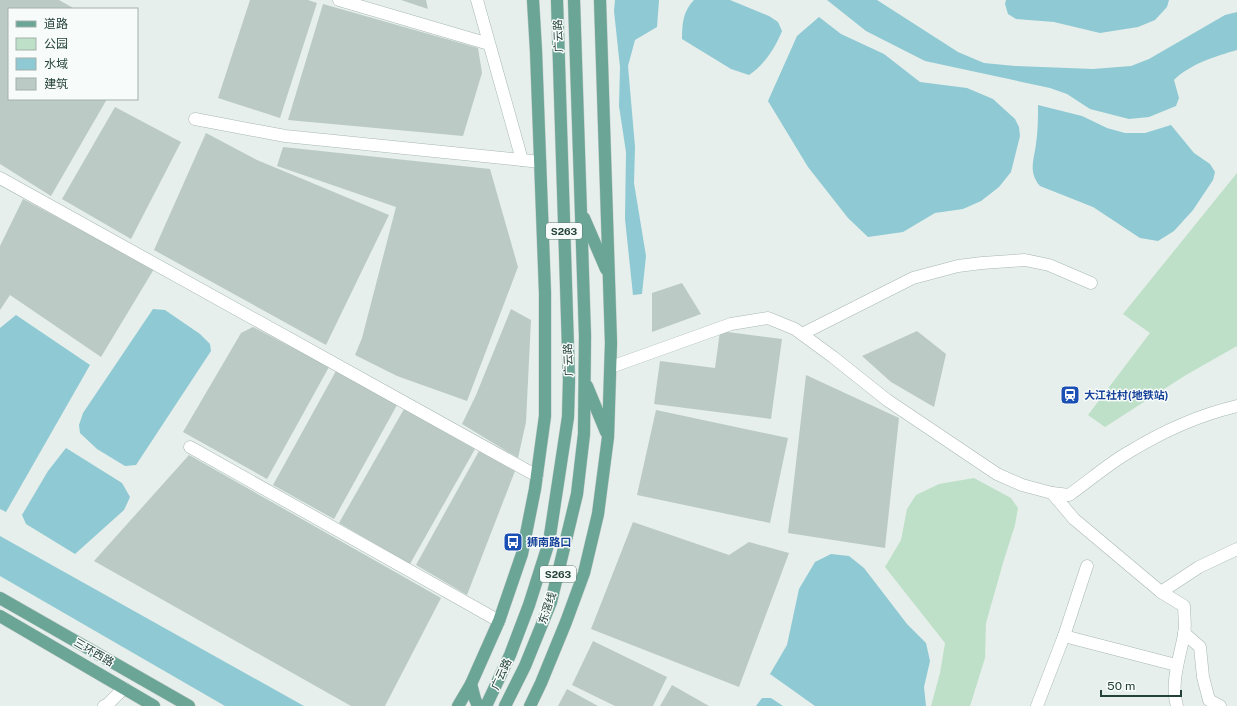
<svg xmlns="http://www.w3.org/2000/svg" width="1237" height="706" viewBox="0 0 1237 706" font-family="'Public Sans','Noto Sans SC',sans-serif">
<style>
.green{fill:#bfe0c8}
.water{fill:#8ec9d4}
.building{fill:#bbcac4}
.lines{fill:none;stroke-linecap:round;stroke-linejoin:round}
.minor-casing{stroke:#a8b8b2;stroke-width:13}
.major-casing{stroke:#c2cac8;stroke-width:13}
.minor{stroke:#fff;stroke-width:12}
.major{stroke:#6aa596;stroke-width:12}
.labels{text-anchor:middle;stroke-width:3;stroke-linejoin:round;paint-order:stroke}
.shield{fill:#f7fbf9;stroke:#637a73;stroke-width:1}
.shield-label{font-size:10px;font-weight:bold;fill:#24423a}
.street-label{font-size:11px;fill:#24423a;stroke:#f7fbf9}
.transit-label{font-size:11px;font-weight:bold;fill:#164399;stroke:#f7fbf9;text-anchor:start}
</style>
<rect width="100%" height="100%" fill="#e6efeb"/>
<g class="green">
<path d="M1237 173V346L1186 375 1105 427 1088 415 1150 333 1123 314Z"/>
<path d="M974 478 1011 498 1018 508 1015 525 1003 563 986 623 985 658 970 706H931L940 673 945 643 885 567 901 540 907 509 916 495 939 484Z"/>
</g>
<g class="water">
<path d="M615 0H659L657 27 635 40 628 66 635 147 634 183 646 256 642 294 633 295 625 219 626 152 619 106 620 67 614 11Z"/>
<path d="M694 0H730L769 16 778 22 782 31C775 48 765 64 749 75L731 69 682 39C682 24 683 11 694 0Z"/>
<path d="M827 0H877L958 52 984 63 1015 66 1093 69 1131 66 1149 59 1225 15 1237 12V50C1216 56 1190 64 1174 80L1179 98 1176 106 1149 117 1129 119 1090 109 1067 94 1050 88 925 61 866 31Z"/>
<path d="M1006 0H1169L1167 7 1155 20 1138 27 1100 33 1054 22 1016 19 1008 14 1005 4Z"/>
<path d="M819 17 841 34 884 54 920 82 967 88 993 99 1015 119 1019 127 1020 136 1011 172 999 187 981 201 963 209 935 213 903 232 868 237 848 218 808 167 768 101 797 36Z"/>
<path d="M1038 105 1082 116 1107 128 1125 133H1145L1171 125 1194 153 1210 164 1215 172 1213 180 1193 210 1174 231 1158 241 1140 238 1093 207 1040 186C1028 172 1034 160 1036 144 1038 131 1038 118 1038 105Z"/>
<path d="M153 309 165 310 200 334 210 344 211 351 136 465 125 466 97 449 80 433 79 425 83 413Z"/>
<path d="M16 315 90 365 6 512 0 509V328Z"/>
<path d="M66 448 122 483 130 497 124 510 75 554 26 524 22 515 48 471Z"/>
<path d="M0 536 304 706H225L0 576Z"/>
<path d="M831 554 849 556 864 568 907 624 926 643 930 661 924 687 926 706H815L770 674 787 645 799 589 815 562Z"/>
<path d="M762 698H771L783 706H756Z"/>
</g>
<g class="building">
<path d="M0 0H59L75 9H9V99H107L51 196 0 164Z"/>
<path d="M250 0H308L317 3 280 118 218 98Z"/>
<path d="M401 0H426L428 9Z"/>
<path d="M323 4 478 48 482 73 463 136 288 120Z"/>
<path d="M115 107 181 142 131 239 62 199Z"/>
<path d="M206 133 257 160 389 215 326 345 154 250Z"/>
<path d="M283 147 490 169 518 267 467 401 397 376 355 355 362 338 396 207 277 166Z"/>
<path d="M23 199 154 269 101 357 10 295 0 310V246Z"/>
<path d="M682 283 701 314 652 332V293Z"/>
<path d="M511 309 531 320 526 422 518 458 462 424 476 395Z"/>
<path d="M253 327 329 367 267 479 183 432 241 333Z"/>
<path d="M720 331 782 339 771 419 654 404 660 361 715 368Z"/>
<path d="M917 331 946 354 934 407 891 382 862 356Z"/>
<path d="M336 371 397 405 334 519 273 485Z"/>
<path d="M806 375 899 418 885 548 788 533Z"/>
<path d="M404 409 475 449 410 564 339 523Z"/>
<path d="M656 410 788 438 770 523 637 495Z"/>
<path d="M479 451 515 471 467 595 416 565Z"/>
<path d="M189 455 441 598 385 706H351L94 561Z"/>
<path d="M633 522 729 555 749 542 789 553 739 687 591 629Z"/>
<path d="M593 641 667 677 653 706H615L572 685Z"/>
<path d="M672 685 709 706H660Z"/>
<path d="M567 689 598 706H558Z"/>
</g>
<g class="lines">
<g class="minor-casing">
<g id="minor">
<path d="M339 0 489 44"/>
<path d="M477 0 522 160 540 162"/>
<path d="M195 119 285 136 522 160"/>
<path d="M0 178 537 476"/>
<path d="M802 334 913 278 958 266 982 263 1025 260 1049 265 1091 283"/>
<path d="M611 367 731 324 768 318 795 329 833 357 887 400 997 474 1022 485 1052 493 1069 495C1089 481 1108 464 1129 452 1163 431 1199 415 1237 406"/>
<path d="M190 447 499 621"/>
<path d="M1052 493 1074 519 1161 592 1199 567 1237 549"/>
<path d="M1161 592 1184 606C1184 615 1186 626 1184 635 1180 656 1170 684 1177 706"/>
<path d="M1184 633 1200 647 1203 677 1209 700 1220 706"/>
<path d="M1064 636 1176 665"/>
<path d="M104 706 108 704 124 688"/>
<path d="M1037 706 1064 636 1087 566"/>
</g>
</g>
<g class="major-casing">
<g id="major">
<path d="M584 218 606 269"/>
<path d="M587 386 606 432"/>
<path d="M0 598 189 706"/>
<path d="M0 616 154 706"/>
<path d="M471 684 475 699 478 706"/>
<path d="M458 706 471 684 499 621 522 554 535 489 545 416V293L536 51 533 0"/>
<path d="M486 706 510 655 529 605 549 542 568 417 569 380 557 0"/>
<path d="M505 706 525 666 551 602 577 494 584 434 585 336 574 0"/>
<path d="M530 706 541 683 566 622 584 573 598 514 608 437 611 343 600 0"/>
</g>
</g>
<use href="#minor" class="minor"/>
<use href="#major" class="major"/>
</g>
<defs>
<g id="station-square" transform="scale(1)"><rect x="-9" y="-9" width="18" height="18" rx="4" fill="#1a4fb4" stroke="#f7fbf9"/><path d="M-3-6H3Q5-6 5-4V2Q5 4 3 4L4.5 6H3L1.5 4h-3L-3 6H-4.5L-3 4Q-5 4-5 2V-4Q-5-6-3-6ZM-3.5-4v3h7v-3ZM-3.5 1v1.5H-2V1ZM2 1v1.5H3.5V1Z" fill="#fff"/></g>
<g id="bus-square" transform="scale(1)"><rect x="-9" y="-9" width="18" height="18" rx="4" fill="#1a4fb4" stroke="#f7fbf9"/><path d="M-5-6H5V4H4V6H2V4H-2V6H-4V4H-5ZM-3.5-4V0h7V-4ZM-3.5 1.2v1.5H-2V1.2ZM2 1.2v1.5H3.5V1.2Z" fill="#fff"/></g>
</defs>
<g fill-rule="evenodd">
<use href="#station-square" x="1070" y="395"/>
<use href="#bus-square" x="513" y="542"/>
</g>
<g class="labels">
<g class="shield">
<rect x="546" y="223" width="36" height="16" rx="3"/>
<rect x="540" y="566" width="36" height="16" rx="3"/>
</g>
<g class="shield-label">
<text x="564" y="235">S263</text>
<text x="558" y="578">S263</text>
</g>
<g class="street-label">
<text transform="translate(558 36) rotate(-92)" y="4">广云路</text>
<text transform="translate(568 360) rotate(-92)" y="4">广云路</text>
<text transform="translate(547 608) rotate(-71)" y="4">东滘线</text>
<text transform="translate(94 652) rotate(30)" y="4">三环西路</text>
<text transform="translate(501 674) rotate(-65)" y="4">广云路</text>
</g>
<g class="transit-label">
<text x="1084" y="399">大江社村(地铁站)</text>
<text x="527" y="546">狮南路口</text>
</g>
</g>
<rect x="8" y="8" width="130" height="92" fill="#f7fbf9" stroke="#a3b1ad"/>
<rect x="16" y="21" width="20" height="6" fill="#6aa596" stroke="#a3b1ad"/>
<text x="44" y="28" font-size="12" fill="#24423a">道路</text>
<rect x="16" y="38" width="20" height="12" fill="#bfe0c8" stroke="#a3b1ad"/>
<text x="44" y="48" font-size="12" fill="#24423a">公园</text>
<rect x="16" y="58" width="20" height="12" fill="#8ec9d4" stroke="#a3b1ad"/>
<text x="44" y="68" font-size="12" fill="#24423a">水域</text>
<rect x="16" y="78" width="20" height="12" fill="#bbcac4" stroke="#a3b1ad"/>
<text x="44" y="88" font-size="12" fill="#24423a">建筑</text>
<path d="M1101 690v6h80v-6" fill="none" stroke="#24423a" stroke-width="2"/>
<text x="1107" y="690" font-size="12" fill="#24423a" stroke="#f7fbf9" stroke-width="3" paint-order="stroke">50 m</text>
</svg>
